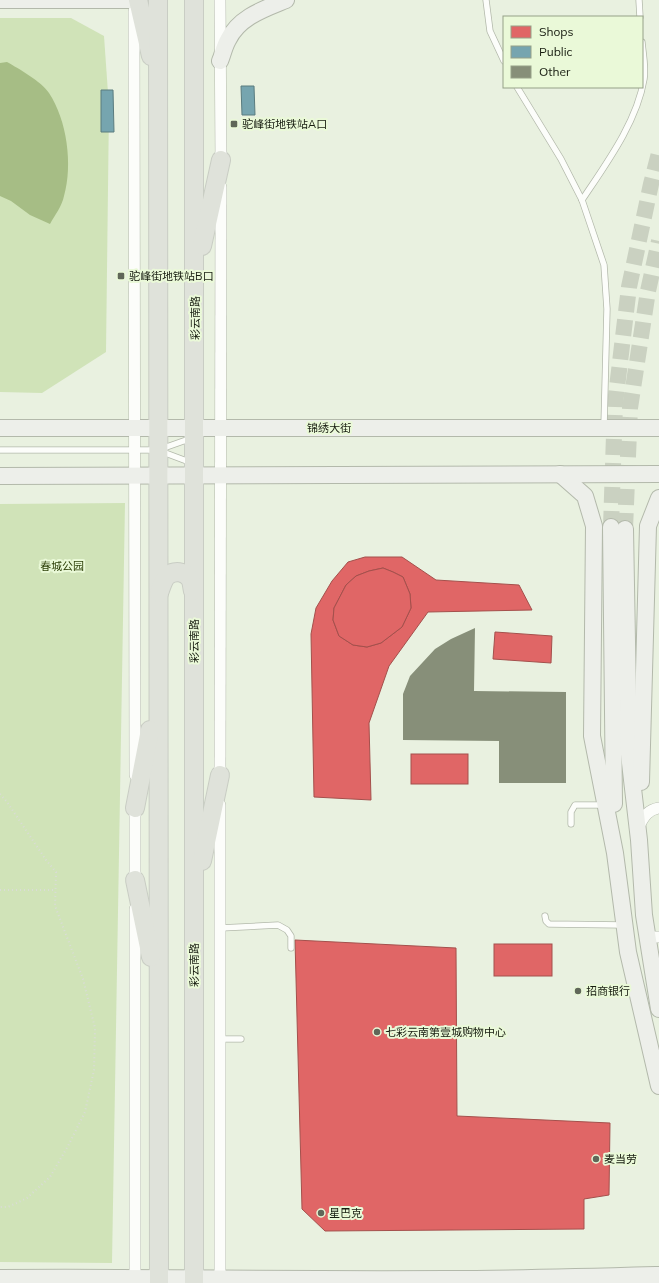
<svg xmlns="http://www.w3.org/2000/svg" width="659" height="1283" viewBox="0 0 659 1283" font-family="Mulish,'Noto Sans SC',sans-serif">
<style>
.green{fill:#d0e3b8}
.water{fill:#a6bd85}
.shops{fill:#e06666;stroke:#a4504c;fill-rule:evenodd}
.public{fill:#76a5af;stroke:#5a7c7f}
.building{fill:#878f79}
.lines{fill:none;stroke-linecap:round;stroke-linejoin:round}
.secondary-tunnel{stroke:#cad1c1;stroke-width:16;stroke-dasharray:16 8;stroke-linecap:butt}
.lane-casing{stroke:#b3b9ab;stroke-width:7}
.street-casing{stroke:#b3b9ab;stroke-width:12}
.secondary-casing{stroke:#b3b9ab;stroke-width:18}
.primary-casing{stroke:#c9cdc4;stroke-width:20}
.path{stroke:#dadcd7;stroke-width:2;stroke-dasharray:1 3;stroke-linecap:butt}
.lane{stroke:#fcfdfa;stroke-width:5.5}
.street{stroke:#fcfdfa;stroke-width:11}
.secondary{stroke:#edefea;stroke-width:16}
.primary{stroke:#dfe2da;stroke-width:18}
.poi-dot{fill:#606759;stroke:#eaf9d8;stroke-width:1.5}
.labels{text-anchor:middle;stroke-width:4;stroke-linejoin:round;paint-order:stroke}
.poi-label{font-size:11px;fill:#171c10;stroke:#eaf9d8;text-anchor:start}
.street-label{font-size:11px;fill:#171c10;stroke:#eaf9d8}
.park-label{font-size:11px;fill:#2d4009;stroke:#eaf9d8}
</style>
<rect width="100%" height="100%" fill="#e9f1e0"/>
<g class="green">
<path d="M0 18H71L104 36 109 107 106 352 42 393 0 392Z"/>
<path d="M125 503 112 1263 0 1262V504Z"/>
</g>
<path class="water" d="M7 62C19 69 41 81 49 93 67 120 73 165 64 196 62 206 55 215 50 224L30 215 11 201 0 196V63Z"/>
<g class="shops">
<path d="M365 557H402L436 580 519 585 532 610 428 612 389 666 369 723 371 800 314 797 311 634 316 608 332 581 348 562ZM383 568 393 572 403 577 410 594 411 608 402 627 381 643 367 647 353 645 339 636 333 620 334 608 346 585 356 576 369 571Z"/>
<path d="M383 568 393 572 403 577 410 594 411 608 402 627 381 643 367 647 353 645 339 636 333 620 334 608 346 585 356 576 369 571Z"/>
<path d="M495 632 552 636 551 663 493 659Z"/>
<rect x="411" y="754" width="57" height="30"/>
<path d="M295 940 456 948 457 1116 610 1123 609 1195 584 1199V1229L325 1231 302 1209Z"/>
<rect x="494" y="944" width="58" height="32"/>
</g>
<g class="public">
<path d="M241 86H254L255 115H242Z"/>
<path d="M101 90H113L114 132H101Z"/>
</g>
<path class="building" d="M475 628 474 691 566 692V783H499V741L403 740V694L410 676 435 649 451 639Z"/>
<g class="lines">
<g class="secondary-tunnel">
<path d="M611 527 615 404 629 287 651 184 659 153"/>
<path d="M625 529 630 408 648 291 659 241"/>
</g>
<g class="lane-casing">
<g id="lane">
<path d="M486 0 490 31 504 61"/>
<path d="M639 0 640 17"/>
<path d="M517 87 561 159 582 200 604 265 607 309 604 426"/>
<path d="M582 200C606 164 637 122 644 79 646 68 643 54 642 42"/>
<path d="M0 450H158L192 438"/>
<path d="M160 451 192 463"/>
<path d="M571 824V812L575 805H604"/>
<path d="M545 916 546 921 549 924 623 925"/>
<path d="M220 928 278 925 287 930 291 936V948"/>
<path d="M220 1039H241"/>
</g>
</g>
<g class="street-casing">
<g id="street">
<path d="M220 0 221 165"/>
<path d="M134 11 135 775"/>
<path d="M220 781 221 187"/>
<path d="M639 826C644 816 648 810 659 808"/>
<path d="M135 885V803"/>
<path d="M135 909V1283"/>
<path d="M648 937H659"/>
<path d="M220 1283V805"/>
</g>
</g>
<g class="secondary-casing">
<g id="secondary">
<path d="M0 0H134"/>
<path d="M220 61C223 54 224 47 228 40 239 17 264 9 286 0"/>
<path d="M0 428H659"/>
<path d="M560 474 585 496 594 526 592 736 615 853 628 952 659 1086"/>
<path d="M0 476 659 474"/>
<path d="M611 527 614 804"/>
<path d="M625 529 629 754 639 840 644 915 659 1009"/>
<path d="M641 782 648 526 659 498"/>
<path d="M0 1278C149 1277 298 1280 447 1279 518 1279 588 1277 659 1275"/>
</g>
</g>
<g class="primary-casing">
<g id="primary">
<path d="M138 0 151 56"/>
<path d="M158 0 159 1283"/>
<path d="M194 0V1283"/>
<path d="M202 246 221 160"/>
<path d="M159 593C161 588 163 580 167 576 174 570 185 571 190 579 192 582 192 587 193 591"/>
<path d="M135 808 150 730"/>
<path d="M202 861 220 775"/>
<path d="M135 880 151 957"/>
</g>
</g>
<g class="path">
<path d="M0 794 7 802 46 860 56 872 55 906 83 979 95 1028 94 1070 85 1112 68 1146 50 1177 27 1198 8 1207H0"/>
<path d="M0 890H55"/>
</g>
<use href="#lane" class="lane"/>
<use href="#street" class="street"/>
<use href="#secondary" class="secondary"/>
<use href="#primary" class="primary"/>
</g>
<g class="poi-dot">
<rect x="230" y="120" width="8" height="8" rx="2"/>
<rect x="117" y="272" width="8" height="8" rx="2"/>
<circle cx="578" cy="991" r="4"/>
<circle cx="377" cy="1032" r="4"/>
<circle cx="596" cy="1159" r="4"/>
<circle cx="321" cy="1213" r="4"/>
</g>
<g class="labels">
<g class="poi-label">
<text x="242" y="128">驼峰街地铁站A口</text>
<text x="129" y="280">驼峰街地铁站B口</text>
<text x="586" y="995">招商银行</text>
<text x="385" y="1036">七彩云南第壹城购物中心</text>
<text x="604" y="1163">麦当劳</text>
<text x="329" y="1217">星巴克</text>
</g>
<g class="street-label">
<text transform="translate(195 318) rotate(-90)" y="4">彩云南路</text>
<text x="329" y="432">锦绣大街</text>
<text transform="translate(194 641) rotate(-90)" y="4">彩云南路</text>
<text transform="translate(194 965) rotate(-90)" y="4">彩云南路</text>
</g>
<g class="park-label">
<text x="62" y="570">春城公园</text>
</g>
</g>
<rect x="503" y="16" width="140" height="72" fill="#eaf9d8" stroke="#96a188"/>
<rect x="511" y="26" width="20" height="12" fill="#e06666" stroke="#96a188"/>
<text x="539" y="36" font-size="12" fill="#171c10">Shops</text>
<rect x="511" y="46" width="20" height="12" fill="#76a5af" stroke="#96a188"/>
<text x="539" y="56" font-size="12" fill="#171c10">Public</text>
<rect x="511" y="66" width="20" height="12" fill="#878f79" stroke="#96a188"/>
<text x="539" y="76" font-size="12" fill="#171c10">Other</text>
</svg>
